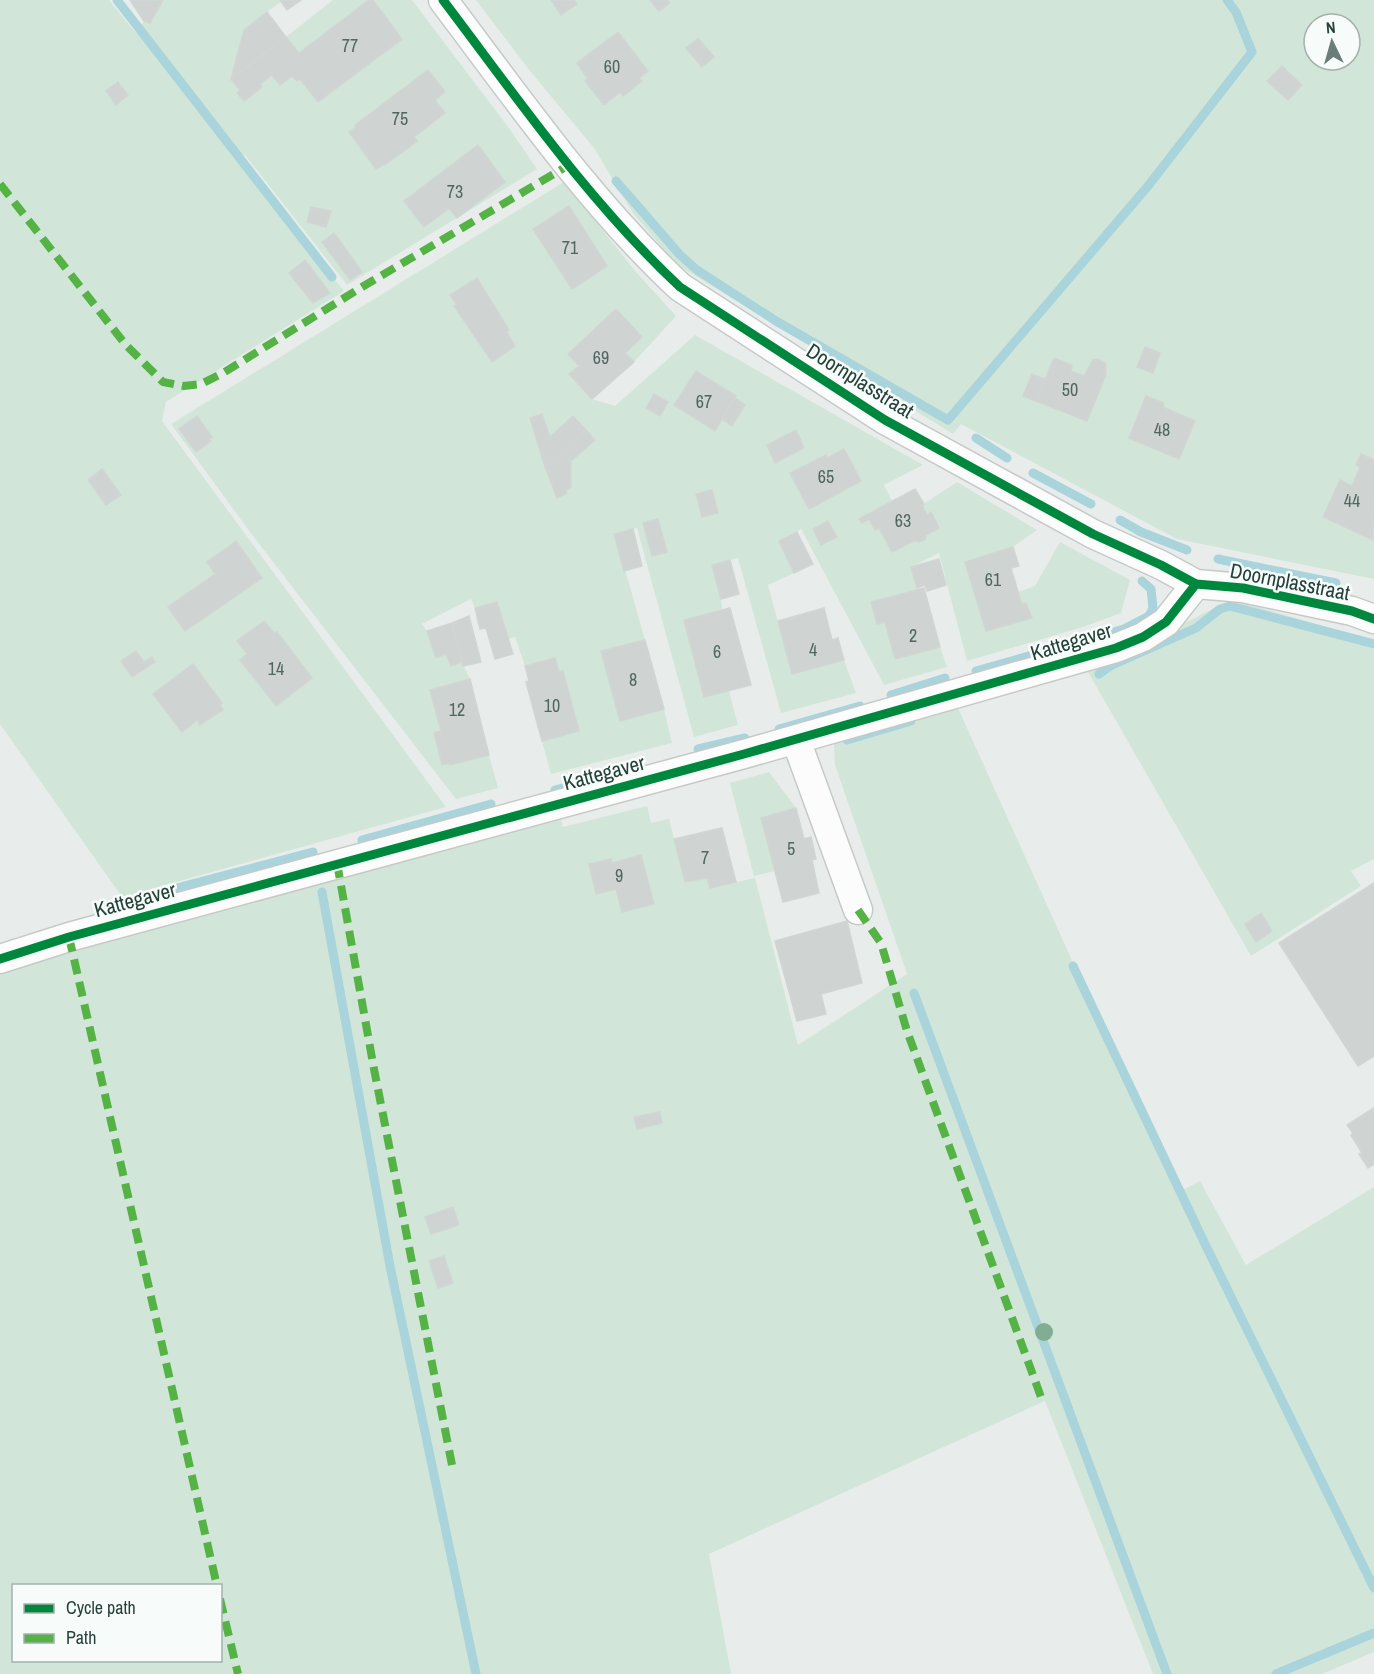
<svg xmlns="http://www.w3.org/2000/svg" width="1374" height="1674" viewBox="0 0 1374 1674" font-family="'Archivo Narrow',sans-serif">
<style>
.green{fill:#d1e6d8;fill-rule:evenodd}
.lines{fill:none;stroke-linecap:round;stroke-linejoin:round}
.stream{stroke:#a9d4db;stroke-width:9}
.building{fill:#cfd4d2;stroke:#d1d6d4;stroke-width:1.5}
.minor-casing{stroke:#c5cac8;stroke-width:31}
.minor{stroke:#fcfcfc;stroke-width:28}
.quiet{stroke:#55b346;stroke-width:8;stroke-dasharray:15 8;stroke-linecap:butt}
.cycleway-casing{stroke:#f7fbf9;stroke-width:13}
.cycleway{stroke:#00873e;stroke-width:9}
.tree{fill:#81ae93}
.labels{text-anchor:middle;stroke-width:5;stroke-linejoin:round;paint-order:stroke}
.number-label{font-size:18px;fill:#506761}
.street-label{font-size:21px;fill:#24423a;stroke:#f7fbf9}
</style>
<rect width="100%" height="100%" fill="#e8edeb"/>
<g class="green">
<path d="M0 0H109L136 33 144 21 150 22 163 0H280L281 2 267 12 231 79 240 90 237 93 262 87 260 84 272 75 280 85 292 76 297 81 300 79 373 0H412L509 128 537 169 347 285 245 155 239 160 344 291 166 402 162 421 446 807 122 897 0 724ZM428 70 435 100 445 114 414 137 417 141 386 165 384 164 376 169 349 132 356 127 355 124ZM311 207 330 211 326 227 308 222ZM236 541 262 578 185 631 168 607 215 574 207 562ZM264 621 274 633 277 632 312 678 276 705 240 660 247 654 237 641ZM193 664 221 702 220 705 223 709 201 725 197 720 182 731 153 694Z"/>
<path d="M333 0H369L299 53 286 37Z"/>
<path d="M476 0H1374V460L1361 454 1356 465 1360 467 1352 486 1340 480 1323 517 1374 539V579L1177 539 961 424 953 434 676 264 633 213 594 148 530 71ZM1314 24H1350V60H1314Z"/>
<path d="M564 182 636 272 676 316 634 362 625 353 642 337 616 309 568 353 579 366 569 375 592 399 615 406 695 335 923 465 884 485 892 501 859 519 862 523 869 519 875 530 879 528 892 552 914 541 919 542 924 540 926 535 939 528 931 513 927 515 922 505 957 482 1037 530 1013 547 1019 566 1011 569 1018 592 1035 586 1060 542 1130 580 1121 613 1083 627 967 661 939 553 911 567 918 590 872 602 885 622 895 659 940 647 947 667 884 685 801 529 779 541 794 573 768 585 792 674 844 660 856 693 781 713 738 558 713 564 721 599 722 610 684 620 704 697 729 691 738 725 694 737 637 528 615 534 645 640 602 651 620 721 664 709 672 743 551 774 542 741 579 730 555 658 525 666 515 637 508 639 497 602 475 608 471 599 422 624 427 631 436 657 446 654 451 666 462 662 470 679 431 690 441 731 434 734 442 765 450 763 451 765 489 755 498 788 456 799 253 536 171 424ZM542 415 550 437 573 416 595 439 571 461V487L566 490 567 493 557 497 545 467 530 418ZM711 490 718 513 702 517 696 494ZM658 519 667 551 652 555 643 523Z"/>
<path d="M1244 603 1374 641V859L1351 871 1361 886 1251 956 1088 672 1222 604Z"/>
<path d="M958 708 1177 1193 1200 1181 1246 1265 1374 1187V1652L1322 1674H1153L1045 1401 709 1554 731 1674H0V974L61 952 559 814 563 827 647 806 651 823 669 819 685 882 707 878 710 888 755 878 798 1045 907 974 835 765 834 743 862 731ZM641 855 623 912 616 889 596 894 589 864 611 859 612 863ZM14 1586H220V1660H14Z"/>
<path d="M769 772 796 808 761 818 775 871 754 876 730 783Z"/>
</g>
<g class="lines">
<g class="stream">
<path d="M117 0 332 277"/>
<path d="M616 181 680 255 697 270 776 321 948 420 1148 186 1252 52 1236 12 1227 0"/>
<path d="M976 438 1007 458"/>
<path d="M1033 473 1091 504"/>
<path d="M1120 520 1141 532 1187 550"/>
<path d="M1218 559 1336 583"/>
<path d="M976 671 1124 629 1149 616 1153 608 1151 589 1142 581"/>
<path d="M1099 674 1110 666 1196 628 1220 609 1230 606 1374 644"/>
<path d="M891 695 945 678"/>
<path d="M779 729 860 706"/>
<path d="M847 740 911 721"/>
<path d="M698 749 745 738"/>
<path d="M555 790 631 770"/>
<path d="M362 840 491 804"/>
<path d="M322 892 390 1266 476 1674"/>
<path d="M135 899 313 852"/>
<path d="M1073 966 1205 1244 1374 1588"/>
<path d="M914 993 1167 1674"/>
<path d="M1276 1674 1374 1633"/>
</g>
</g>
<g class="building">
<path d="M130 0H163L150 23 144 21Z"/>
<path d="M280 0H301L287 10Z"/>
<path d="M369 0H373L402 39 318 102 300 79 297 81 292 76 280 85 272 75 260 84 262 87 244 101 237 93 240 90 231 79 286 37 299 53Z"/>
<path d="M551 0H574L577 4 561 15Z"/>
<path d="M650 0H667L670 3 659 11Z"/>
<path d="M267 12 286 37 231 79 244 30Z"/>
<path d="M618 32 648 71 639 78 642 81 623 96 620 92 604 105 585 81 588 79 577 63Z"/>
<path d="M698 38 714 57 702 67 686 48Z"/>
<path d="M1282 66 1302 85 1288 100 1267 81Z"/>
<path d="M428 70 445 92 435 100 445 113 414 137 417 141 385 165 384 164 376 169 349 132 356 127 355 125Z"/>
<path d="M118 82 128 95 116 105 106 91Z"/>
<path d="M478 145 505 182 457 218 449 208 424 227 404 201Z"/>
<path d="M569 206 607 266 572 289 533 229Z"/>
<path d="M311 207 331 211 326 227 307 222Z"/>
<path d="M334 233 362 272 350 280 322 242Z"/>
<path d="M305 260 330 293 313 303 289 273Z"/>
<path d="M477 278 509 330 506 331 515 346 492 362 454 306 457 305 450 295Z"/>
<path d="M616 309 642 337 625 353 634 362 592 399 569 374 579 366 568 354Z"/>
<path d="M1145 347 1160 353 1153 373 1137 367Z"/>
<path d="M1054 358 1072 365 1071 371 1084 376 1093 360 1098 359 1106 364V374L1087 421 1036 401Z"/>
<path d="M696 371 736 396 715 431 674 405Z"/>
<path d="M1032 374 1045 379 1036 401 1023 396Z"/>
<path d="M654 394 668 402 660 416 646 408Z"/>
<path d="M1146 396 1164 403 1163 407 1195 421 1179 459 1129 438Z"/>
<path d="M735 398 745 405 732 426 722 419Z"/>
<path d="M542 414 550 437 573 416 586 430 545 467 530 418Z"/>
<path d="M197 416 212 437 209 439 211 441 196 452 179 429Z"/>
<path d="M586 430 595 440 571 461V487L566 490 567 493 557 498 545 467Z"/>
<path d="M796 430 804 448 775 463 767 445Z"/>
<path d="M844 449 861 481 809 509 790 473 826 455 827 458Z"/>
<path d="M1361 454 1374 460 1373 540 1323 517 1340 480 1352 486 1360 467 1356 465Z"/>
<path d="M102 469 121 495 106 505 88 480Z"/>
<path d="M915 489 924 504 922 505 927 515 931 512 939 528 926 535 925 540 919 542 914 541 892 552 879 528 875 530 869 519 862 523 859 519Z"/>
<path d="M712 490 718 513 702 517 696 494Z"/>
<path d="M658 519 667 552 652 556 643 523Z"/>
<path d="M828 521 837 537 821 545 813 529Z"/>
<path d="M633 529 642 566 624 571 614 534Z"/>
<path d="M797 532 813 564 794 573 779 541Z"/>
<path d="M236 541 262 578 185 631 168 607 215 574 207 562Z"/>
<path d="M1013 547 1019 566 1011 568 1022 605 1026 603 1032 618 986 631 965 562Z"/>
<path d="M939 559 946 585 927 591 925 585 917 588 911 567Z"/>
<path d="M730 560 739 594 721 599 712 565Z"/>
<path d="M924 588 940 647 895 659 885 622 877 624 871 602Z"/>
<path d="M497 602 513 654 495 659 486 628 480 629 475 608Z"/>
<path d="M730 608 751 685 704 697 684 620Z"/>
<path d="M824 608 832 640 838 638 844 660 792 674 778 621Z"/>
<path d="M469 616 481 662 463 666 452 623Z"/>
<path d="M264 621 274 633 277 632 312 678 276 706 240 660 247 654 237 641Z"/>
<path d="M452 623 462 662 451 666 446 654 436 658 427 631Z"/>
<path d="M645 640 664 709 620 721 601 651Z"/>
<path d="M136 651 144 662 152 657 155 662 132 677 121 661Z"/>
<path d="M555 658 559 672 563 671 579 731 542 741 526 682 529 681 525 666Z"/>
<path d="M193 664 222 703 220 705 223 710 200 725 197 720 182 732 153 694Z"/>
<path d="M470 679 489 755 450 765V763L442 765 434 733 441 731 430 690Z"/>
<path d="M796 808 804 839 811 837 816 859 812 860 819 893 783 902 761 818Z"/>
<path d="M722 828 736 882 710 888 707 878 685 882 674 839Z"/>
<path d="M641 855 654 904 622 912 616 889 596 894 589 864 611 859 612 863Z"/>
<path d="M1374 883V1056L1358 1066 1279 943Z"/>
<path d="M1261 913 1272 931 1256 942 1245 924Z"/>
<path d="M847 921 862 983 821 994 826 1014 797 1021 775 941Z"/>
<path d="M1374 1108V1164L1368 1168 1359 1154 1362 1153 1351 1135 1353 1133 1347 1125Z"/>
<path d="M660 1112 662 1123 637 1129 634 1117Z"/>
<path d="M453 1207 459 1225 431 1234 425 1217Z"/>
<path d="M444 1256 453 1283 438 1288 429 1261Z"/>
</g>
<g class="lines">
<g class="minor-casing">
<g id="minor">
<path d="M443 0C518 99 589 202 680 287L885 420 1093 534 1161 565 1196 584 1243 588 1352 611 1374 619"/>
<path d="M796 740 858 910"/>
<path d="M0 959 69 937 744 754 1116 648 1143 637 1166 622 1196 584"/>
</g>
</g>
<use href="#minor" class="minor"/>
<g class="quiet">
<path d="M0 184 125 344 163 382 184 386 201 384 223 373 362 287 569 165"/>
<path d="M337 863 374 1069 453 1470"/>
<path d="M858 910 881 943 907 1031 1041 1397"/>
<path d="M69 937 217 1586"/>
<path d="M220 1599 238 1674"/>
</g>
<g class="cycleway-casing">
<g id="cycleway">
<path d="M443 0C518 99 589 202 680 287L885 420 1093 534 1161 565 1196 584 1243 588 1352 611 1374 619"/>
<path d="M0 959 69 937 744 754 1116 648 1143 637 1166 622 1196 584"/>
</g>
</g>
<use href="#cycleway" class="cycleway"/>
</g>
<circle class="tree" cx="1044" cy="1332" r="9"/>
<g class="labels">
<g class="number-label">
<text x="350" y="52">77</text>
<text x="612" y="73">60</text>
<text x="400" y="125">75</text>
<text x="455" y="198">73</text>
<text x="570" y="254">71</text>
<text x="601" y="364">69</text>
<text x="1070" y="396">50</text>
<text x="704" y="408">67</text>
<text x="1162" y="436">48</text>
<text x="826" y="483">65</text>
<text x="1352" y="507">44</text>
<text x="903" y="527">63</text>
<text x="993" y="586">61</text>
<text x="913" y="642">2</text>
<text x="813" y="656">4</text>
<text x="717" y="658">6</text>
<text x="276" y="675">14</text>
<text x="633" y="686">8</text>
<text x="552" y="712">10</text>
<text x="457" y="716">12</text>
<text x="791" y="855">5</text>
<text x="705" y="864">7</text>
<text x="619" y="882">9</text>
</g>
<g class="street-label">
<text transform="translate(860 381) rotate(32)" y="7">Doornplasstraat</text>
<text transform="translate(1290 582) rotate(11)" y="7">Doornplasstraat</text>
<text transform="translate(1071 642) rotate(-17)" y="7">Kattegaver</text>
<text transform="translate(604 773) rotate(-15)" y="7">Kattegaver</text>
<text transform="translate(135 900) rotate(-15)" y="7">Kattegaver</text>
</g>
</g>
<rect x="12" y="1584" width="210" height="78" fill="#f7fbf9" stroke="#a3b1ad" stroke-width="1.5"/>
<rect x="24" y="1604" width="30" height="9" fill="#00873e" stroke="#a3b1ad" stroke-width="1.5"/>
<text x="66" y="1614" font-size="18" fill="#24423a">Cycle path</text>
<rect x="24" y="1634" width="30" height="9" fill="#55b346" stroke="#a3b1ad" stroke-width="1.5"/>
<text x="66" y="1644" font-size="18" fill="#24423a">Path</text>
<g transform="translate(1332 42) rotate(355)"><circle r="28" fill="#f7fbf9" stroke="#a3b1ad" stroke-width="1.5"/>
<path d="M0-4.5L10 22L0 15L-10 22Z" fill="#697e78"/>
<text y="-9" font-size="16" font-weight="bold" text-anchor="middle" fill="#24423a">N</text>
</g>
</svg>
